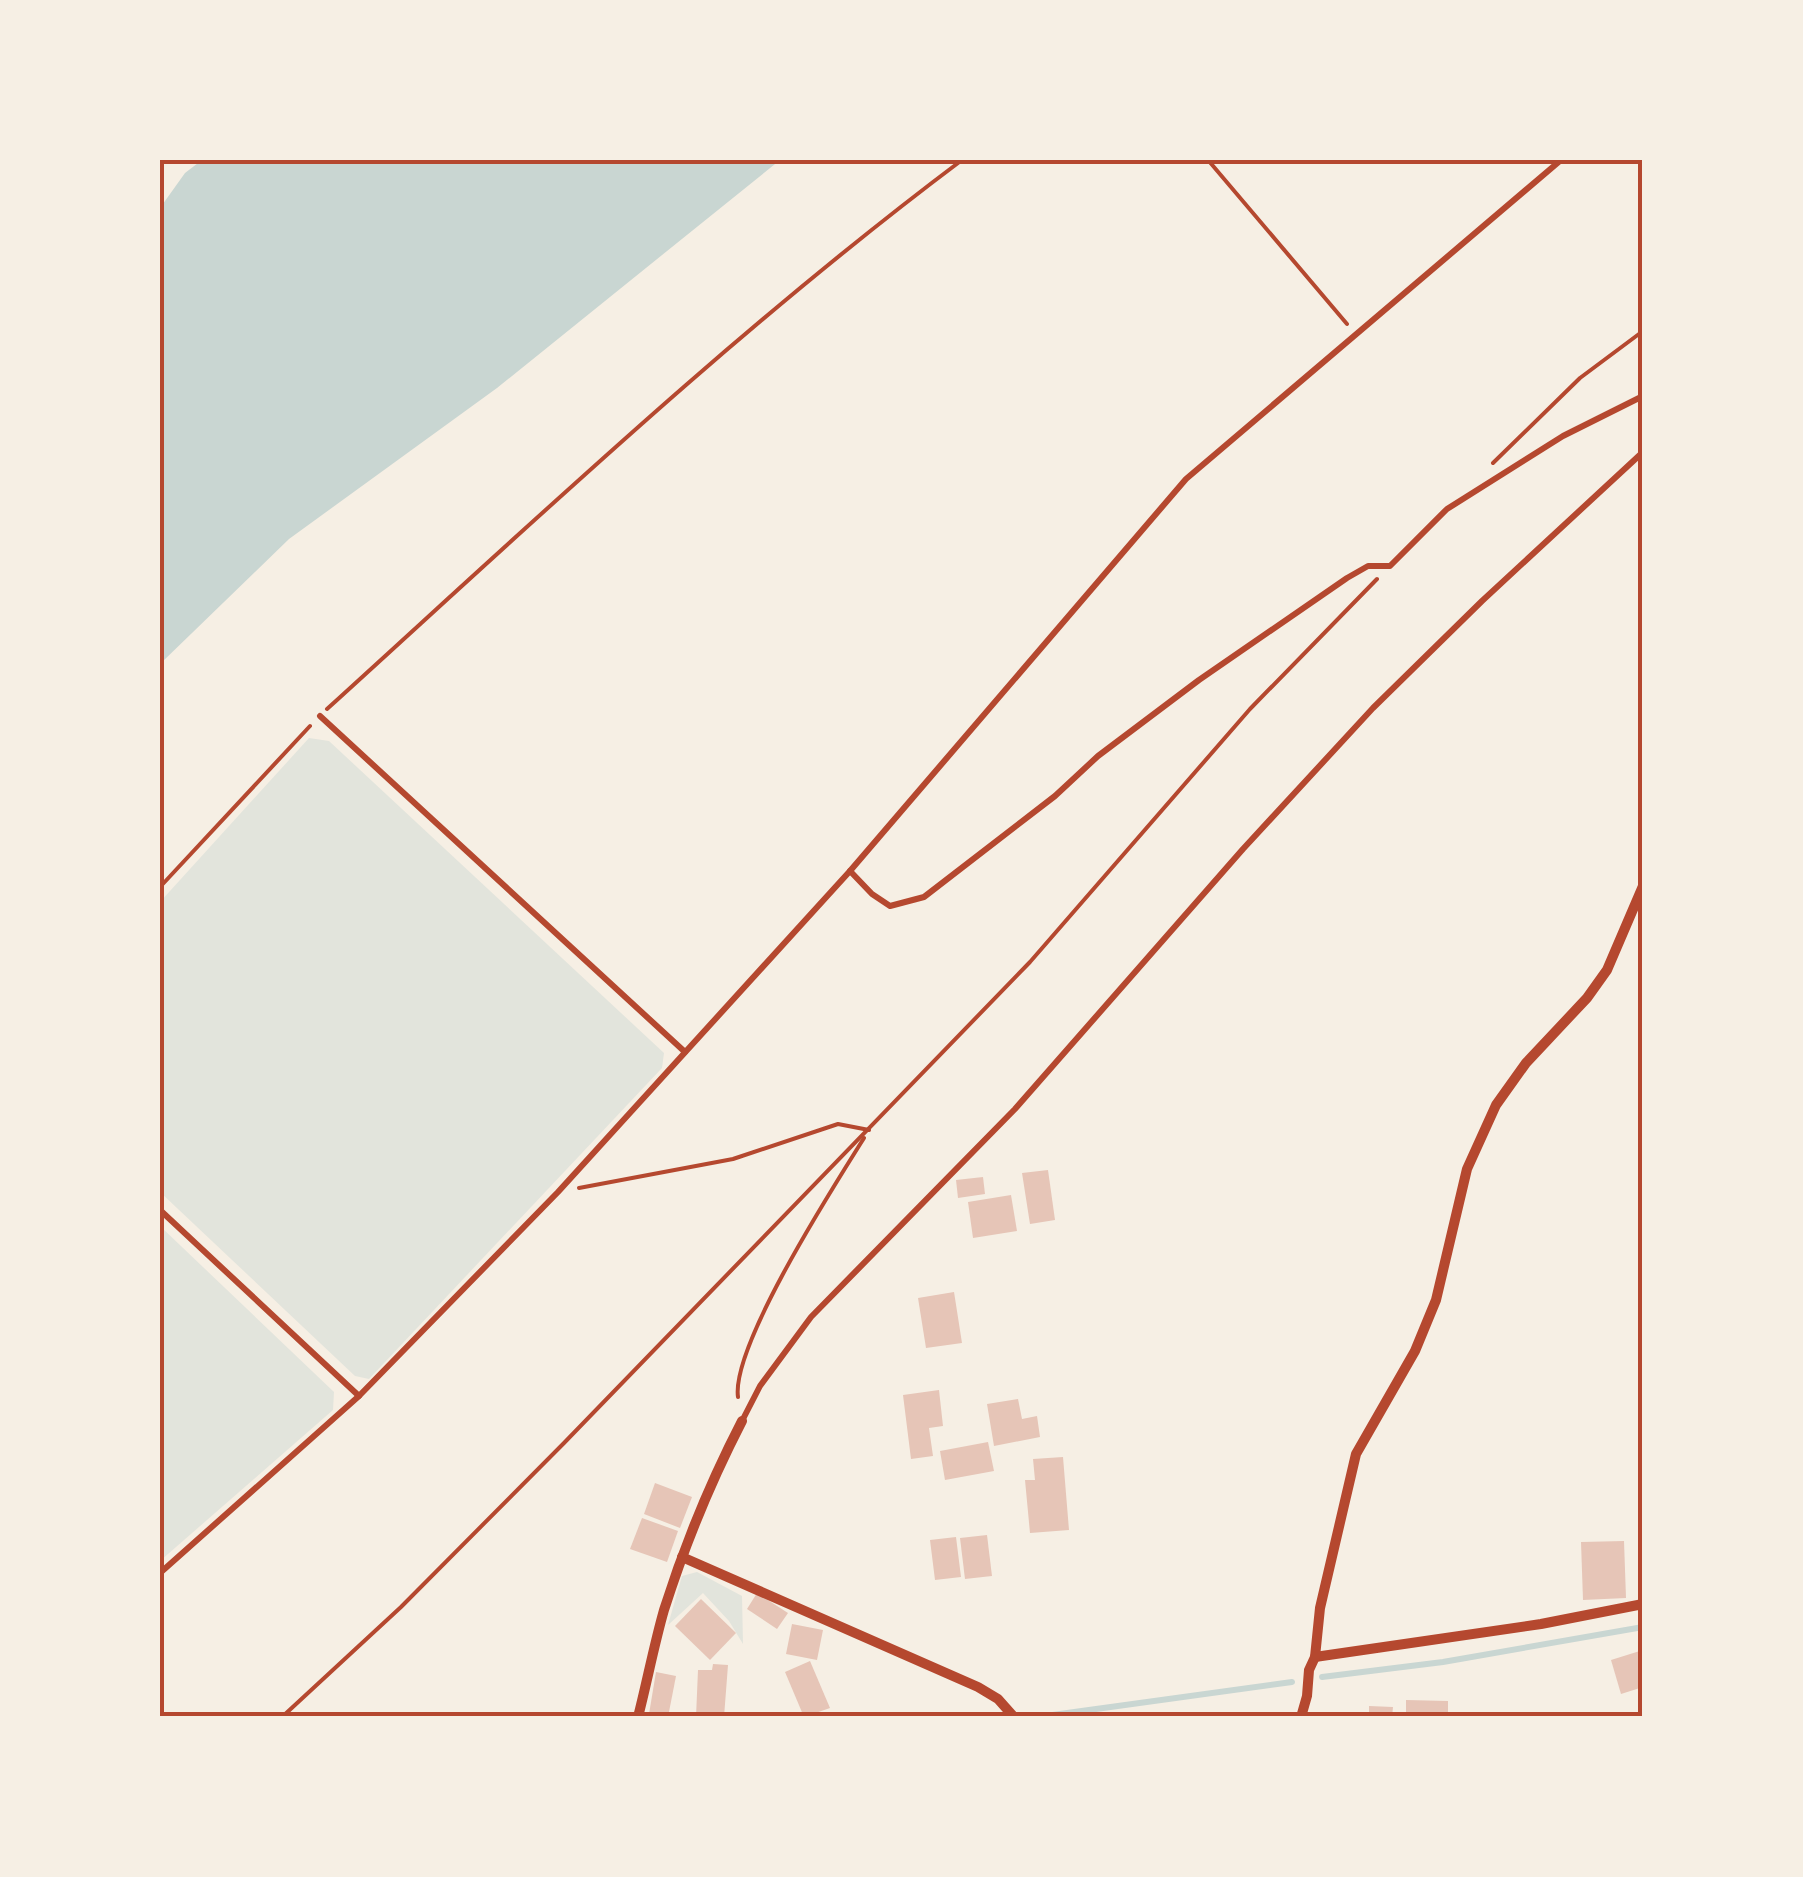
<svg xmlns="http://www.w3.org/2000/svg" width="1803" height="1877" viewBox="0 0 1803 1877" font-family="'Varela Round',sans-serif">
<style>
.green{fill:#e2e4dc}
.water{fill:#c9d6d2}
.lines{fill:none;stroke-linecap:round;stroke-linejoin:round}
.stream{stroke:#c9d6d2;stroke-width:6}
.building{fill:#e6c5b7}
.path{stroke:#b5482f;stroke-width:4}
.service{stroke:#b5482f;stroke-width:6}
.minor{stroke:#b5482f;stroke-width:10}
.neatline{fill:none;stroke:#b5482f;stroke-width:4}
</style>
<rect width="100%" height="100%" fill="#f6efe4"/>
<g class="green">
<path d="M309 738 329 741 664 1053 662 1068 369 1379 355 1376 160 1192V902Z"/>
<path d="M160 1226 334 1392 333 1410 160 1561Z"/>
<path d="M697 1572 742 1596 743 1644 729 1621 703 1593 668 1625 682 1576Z"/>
</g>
<path class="water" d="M202 160H780L497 388 289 539 160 664V208L185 173Z"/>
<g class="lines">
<g class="stream">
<path d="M1322 1677 1443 1662 1643 1627"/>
<path d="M1038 1717 1292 1682"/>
</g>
</g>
<g class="building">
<path d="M1048 1170 1055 1220 1030 1224 1022 1173Z"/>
<path d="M983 1177 985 1194 958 1198 956 1180Z"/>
<path d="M1011 1195 1017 1231 973 1238 968 1202Z"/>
<path d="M954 1292 962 1343 926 1348 918 1298Z"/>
<path d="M939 1390 943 1426 929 1428 933 1456 911 1459 903 1395Z"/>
<path d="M1018 1399 1022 1419 1037 1416 1040 1437 994 1446 987 1404Z"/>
<path d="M988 1442 994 1471 945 1480 940 1451Z"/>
<path d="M1063 1457 1069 1530 1030 1533 1025 1480H1035L1033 1459Z"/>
<path d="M655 1483 692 1497 680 1528 644 1514Z"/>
<path d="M642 1518 678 1531 667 1562 630 1549Z"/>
<path d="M987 1535 992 1576 965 1579 960 1538Z"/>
<path d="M956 1537 961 1577 935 1580 930 1540Z"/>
<path d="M1624 1541 1626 1598 1583 1600 1581 1542Z"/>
<path d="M757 1593 788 1613 777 1629 747 1609Z"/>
<path d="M701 1599 736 1633 710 1660 675 1626Z"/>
<path d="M792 1624 823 1630 817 1660 786 1654Z"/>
<path d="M1643 1650V1687L1621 1694 1611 1660Z"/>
<path d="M810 1661 830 1708 804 1717 785 1672Z"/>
<path d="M713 1664 728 1665 724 1717H696L698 1670H712Z"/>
<path d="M656 1672 676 1676 668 1717 649 1714Z"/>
<path d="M1406 1700 1448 1701V1717H1406Z"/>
<path d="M1369 1706 1393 1707 1392 1717H1369Z"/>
</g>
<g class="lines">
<g class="path">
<path d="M1208 160 1347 324"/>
<path d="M1493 463 1580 378 1643 331"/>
<path d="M327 709C534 521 738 328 962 160"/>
<path d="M160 887 310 726"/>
<path d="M579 1188 733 1159 838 1124 869 1130"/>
<path d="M738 1397C731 1346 834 1186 864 1138"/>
<path d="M282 1717 401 1607 564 1443 1030 962 1250 709 1377 579"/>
</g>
<g class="service">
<path d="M320 716 685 1052"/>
<path d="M850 871 872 894 890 906 924 897 1055 796 1098 756 1199 680 1347 578 1368 566H1390L1447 509 1563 436 1643 396"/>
<path d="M160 1210 359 1396"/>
<path d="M742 1421 760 1386 811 1317 1015 1109 1243 849 1373 708 1482 601 1643 452"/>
<path d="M160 1573 359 1396 558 1192 850 871 1186 479 1561 160"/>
</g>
<g class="minor">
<path d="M682 1557 978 1687 998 1699 1014 1717"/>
<path d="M1315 1657 1541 1624 1643 1604"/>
<path d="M638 1717C647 1682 654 1645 664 1610 685 1544 710 1483 742 1421"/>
<path d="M1301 1717 1307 1696 1309 1670 1315 1657 1320 1608 1356 1454 1415 1351 1436 1300 1467 1169 1496 1105 1526 1063 1587 998 1607 970 1643 886"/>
</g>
</g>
<rect width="1803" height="1877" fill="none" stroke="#f6efe4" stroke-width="325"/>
<rect x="162" y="162" width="1478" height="1552" class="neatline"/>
</svg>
